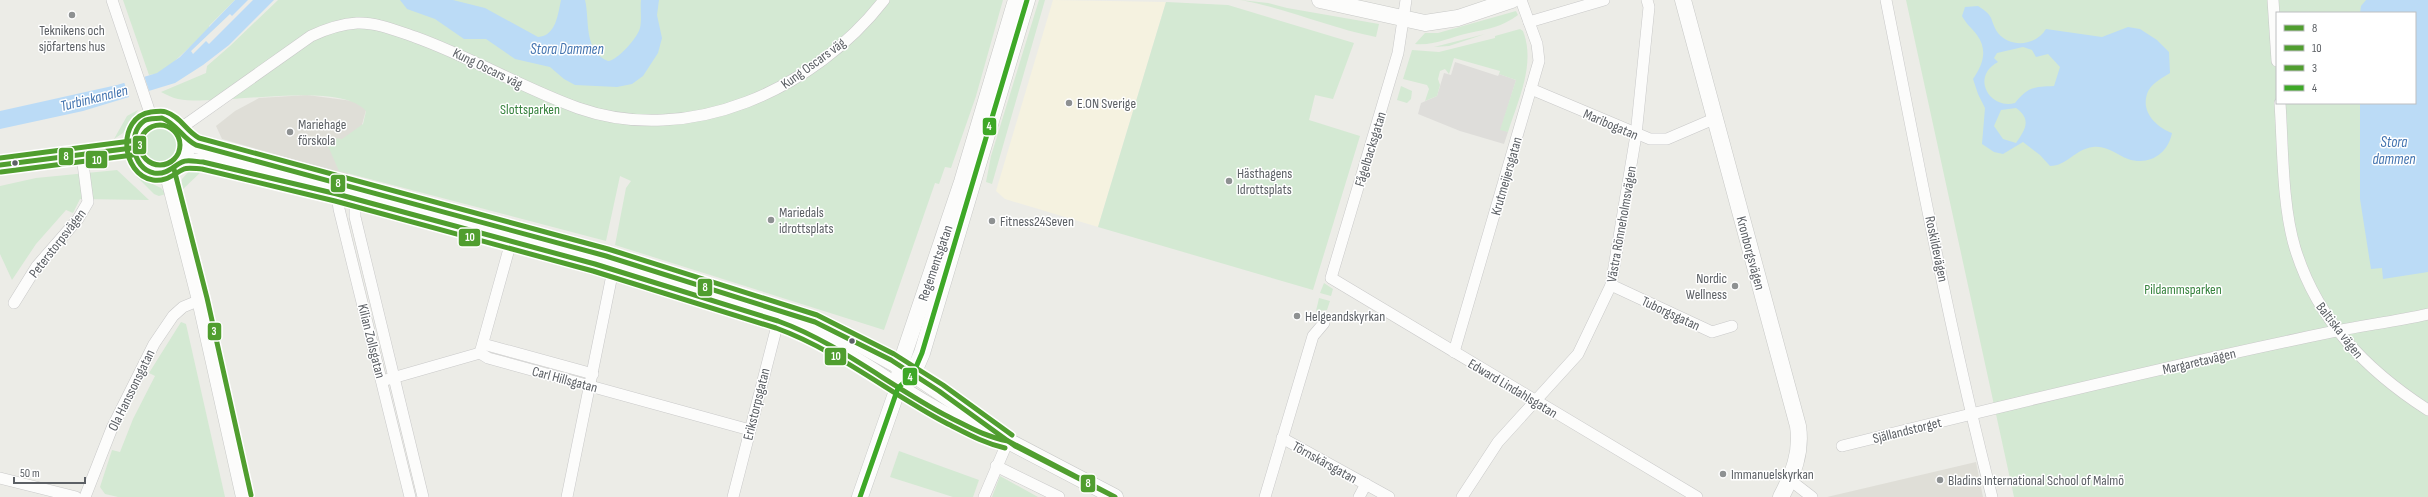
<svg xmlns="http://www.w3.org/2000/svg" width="2428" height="497" viewBox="0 0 2428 497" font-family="'Sofia Sans Condensed',sans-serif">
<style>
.commercial{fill:#f5f2e0}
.industrial{fill:#deddda}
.education{fill:#dfded7}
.green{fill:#d4e9d3;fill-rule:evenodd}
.water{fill:#bbdbf6;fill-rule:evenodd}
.pier{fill:#ecece7}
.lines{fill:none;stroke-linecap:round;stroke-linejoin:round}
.street-casing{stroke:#c9c9c9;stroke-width:12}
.secondary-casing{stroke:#c8c9c7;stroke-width:17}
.street{stroke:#fcfcfb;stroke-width:11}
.secondary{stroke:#fcfcfb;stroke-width:16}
.bus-1-casing{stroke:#fff;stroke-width:8}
.bus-2-casing{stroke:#fff;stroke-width:8}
.bus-3-casing{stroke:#fff;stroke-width:8}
.bus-4-casing{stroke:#fff;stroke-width:8}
.bus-1{stroke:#509e2f;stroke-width:5}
.bus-2{stroke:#509e2f;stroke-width:5}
.bus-3{stroke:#509e2f;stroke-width:5}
.bus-4{stroke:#3ea827;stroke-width:5}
.poi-dot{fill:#8e9192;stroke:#fff;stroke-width:1.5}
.bus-dot{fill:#5c6065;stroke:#fff;stroke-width:1.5}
.labels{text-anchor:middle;stroke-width:3;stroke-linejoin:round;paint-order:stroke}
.poi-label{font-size:14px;fill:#5c6065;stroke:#fff;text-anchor:start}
.street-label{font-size:14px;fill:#5c6065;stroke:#fff}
.park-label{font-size:14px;fill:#36823d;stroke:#fff}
.water-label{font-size:15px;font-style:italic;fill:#4273af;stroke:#fff}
.line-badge{stroke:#fff;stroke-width:1.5}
.badge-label{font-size:11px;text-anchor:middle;font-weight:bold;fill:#fff}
</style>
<rect width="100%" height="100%" fill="#ecece7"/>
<path class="commercial" d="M1053 0 1166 2 1098 227 1005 199 996 191Z"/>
<path class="industrial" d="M1455 62 1498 76 1499 74 1516 80 1501 129 1508 132 1504 144 1460 131 1418 114 1421 103 1437 96 1444 73 1451 75Z"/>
<g class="education">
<path d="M307 95 368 103 348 175 222 139 216 126 235 111 259 98Z"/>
<path d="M1976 462 1983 497H1827Z"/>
</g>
<g class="green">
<path d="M123 0H235L209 26V29L162 73 149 75Z"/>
<path d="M278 0H1003L976 96 951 168 945 167 939 184 935 183 884 330 615 245 626 188 631 181 620 176 606 241 339 171 328 146V140L333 138 342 139 363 124 366 111C338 79 221 107 178 99 173 98 167 95 161 92L206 73 207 66 230 46Z"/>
<path d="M1039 0H1045L992 184 986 182 991 156Z"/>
<path d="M1240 0 1268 3 1287 8 1379 24 1376 37C1330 28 1286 8 1240 0Z"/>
<path d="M1906 0H2428V497H2014ZM2277 13H2415V103H2277Z"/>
<path d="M1166 2 1228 5 1354 43 1333 99 1315 95 1309 120 1360 136 1313 290 1098 227Z"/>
<path d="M1516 11 1518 15C1502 27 1488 29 1469 33 1450 37 1434 46 1415 44L1425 33H1438Z"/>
<path d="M1520 29 1523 31C1536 64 1518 100 1508 132L1500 130 1516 80 1499 74 1500 71 1454 58 1449 74 1445 69 1440 71 1438 79 1440 85 1437 96 1425 101 1429 89 1427 85 1403 79 1412 50 1439 52 1495 38V36Z"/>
<path d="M1485 34 1449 46 1434 47Z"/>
<path d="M1401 86 1412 91 1411 99 1407 103 1397 100Z"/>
<path d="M138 110 123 133 114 139 127 116Z"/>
<circle cx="161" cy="146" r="20"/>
<path d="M191 169 203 170 181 191 182 179Z"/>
<path d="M117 170 149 200 80 199 73 213 66 210 36 244 12 280 0 254V186L36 178Z"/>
<path d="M136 176 161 188 166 194 159 196 154 194Z"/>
<path d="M1324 283 1333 289 1331 296 1320 293Z"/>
<path d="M1319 298 1330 301 1327 310 1316 311Z"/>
<path d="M181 322 186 324 225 497H118L105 494 100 487 112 450 120 452 133 419 155 376 149 373Z"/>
<path d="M899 451 979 480 973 497H953L890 477Z"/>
<path d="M1000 476 1038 497H992Z"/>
</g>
<g class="water">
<path d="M235 0H274L229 45 203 65 175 83 83 111 0 129V111L117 85 157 73 180 57Z"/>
<path d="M400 0H453L485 8 538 37C556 36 558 14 561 0H585C590 20 583 51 608 61 617 61 638 37 640 28 642 19 640 9 641 0H659L657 15 662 38 658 53 643 76 632 84 617 87 575 85 564 79 550 67 515 59 486 39H464L435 19 407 9Z"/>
<path d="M2366 0H2428V272L2383 279 2382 268 2371 269 2360 199V103H2415V13H2360L2361 6Z"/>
<path d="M1978 6C1996 17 1989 20 1998 33 2011 49 2037 45 2046 29L2102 37 2128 27 2140 29 2157 40 2169 52 2170 73C2162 78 2150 84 2147 94 2141 112 2156 127 2172 133 2168 154 2149 166 2128 159 2117 155 2107 145 2093 147 2075 149 2067 166 2050 166L2040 155 2023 142 2003 154 1994 152 1982 144 1985 108 1978 94 1973 79C1983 65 1988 50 1977 35 1972 28 1966 24 1962 16L1965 7ZM2023 47 2032 50 2036 57 2048 54 2060 67 2054 86C2033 87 2028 87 2015 103 1990 110 1970 77 1998 62L1994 58 1997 53ZM2016 108C2033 120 2024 131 2016 143L2003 139 1994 126 2001 110Z"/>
</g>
<g class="pier">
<path d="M248 0H253L209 44 206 41 193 54 191 51 230 14 232 16Z"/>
<path d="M144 75 150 94 130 100 124 82Z"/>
</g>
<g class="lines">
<g class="street-casing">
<g id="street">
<path d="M112 0 152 119"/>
<path d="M1406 0 1398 53 1331 278 1697 497"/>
<path d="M1886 0C1919 166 1950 333 1992 497"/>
<path d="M2273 0 2277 61"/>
<path d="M1529 22 1604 0"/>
<path d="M1531 89 1650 139H1667L1716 118"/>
<path d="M2280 103C2283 147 2282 205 2295 248 2317 320 2366 370 2428 410"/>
<path d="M181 128 311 36C326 29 341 24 357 23 376 22 397 31 415 37 471 57 522 88 578 108 689 147 815 89 884 0"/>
<path d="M339 184 337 194 339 209 410 497"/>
<path d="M355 189V217L423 497"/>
<path d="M1611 285 1712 332 1732 326"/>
<path d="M14 303 37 266 78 219 88 202 82 156"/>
<path d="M483 344 593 374"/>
<path d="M1454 352 1539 61 1537 44 1521 0"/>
<path d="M480 353 514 231"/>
<path d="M382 381 480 353 488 358 750 430"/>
<path d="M1282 438 1389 497"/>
<path d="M1842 446C2006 405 2171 365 2336 331 2366 325 2397 321 2428 314"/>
<path d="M996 466 1059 497"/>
<path d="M0 478 76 497"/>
<path d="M1790 480 1812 497"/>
<path d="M85 497 112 428 154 344 173 316 183 307 200 300"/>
<path d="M567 497 613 270"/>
<path d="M733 497 780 314"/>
<path d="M984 497 1008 441"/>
<path d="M1265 497 1313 336 1324 323"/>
<path d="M1359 497 1366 484"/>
<path d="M1462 497 1498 442 1578 354 1611 285 1636 135 1649 7 1647 0"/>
</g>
</g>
<g class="secondary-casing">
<g id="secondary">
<path d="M1320 0 1425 23 1458 18 1512 0"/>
<path d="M1683 0 1798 426C1802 453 1793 474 1781 497"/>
<circle cx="160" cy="145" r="27"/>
<path d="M186 140 196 145 606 256 815 322 845 336 913 374 993 428 1008 441 1115 497"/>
<path d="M183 161 203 162 293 183"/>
<path d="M0 165 132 148"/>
<path d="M167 171 200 300 244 497"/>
<path d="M570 257 692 294"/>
<path d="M781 322C841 344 892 387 948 416 965 425 982 435 1001 440"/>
<path d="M905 381 913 374 922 353 1027 0"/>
<path d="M860 497 898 388 900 366 962 182 1016 0"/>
</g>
</g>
<use href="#street" class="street"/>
<use href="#secondary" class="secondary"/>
<g class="bus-1-casing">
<g id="bus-1">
<path d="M162 118C177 124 182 138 196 145L606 256 815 322 891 360 939 391 1008 441C986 437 969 427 949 417 891 387 839 343 778 321L595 264 337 194 203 162C197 162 187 159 182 162 172 167 167 175 154 173 132 169 127 133 144 121 148 118 157 119 162 118Z"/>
<path d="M0 165 132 148"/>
<path d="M1008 441 1115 497 1015 446Z"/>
</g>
</g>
<g class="bus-2-casing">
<g id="bus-2">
<path d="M1 172 133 155"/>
<path d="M1005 448C983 443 966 433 946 423 889 393 837 350 776 328L593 271 335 201 202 169C197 169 188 167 184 169 173 174 167 182 153 180 121 175 116 117 151 112 156 112 161 110 166 112 181 117 186 131 199 138L608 249 817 315 894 354 943 385 1012 435"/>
</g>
</g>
<g class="bus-3-casing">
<g id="bus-3">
<circle cx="160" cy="145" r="20"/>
<path d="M0 158 131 141"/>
<path d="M174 169 207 298 251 495"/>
</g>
</g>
<g class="bus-4-casing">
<path id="bus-4" d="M860 497 898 388 913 374 922 353 1027 0"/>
</g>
<use href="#bus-1" class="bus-1"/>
<use href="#bus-2" class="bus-2"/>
<use href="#bus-3" class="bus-3"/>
<use href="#bus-4" class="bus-4"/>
</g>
<g class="poi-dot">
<circle cx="72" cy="15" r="4"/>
<circle cx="1069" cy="103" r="4"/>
<circle cx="290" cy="132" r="4"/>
<circle cx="1229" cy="181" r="4"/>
<circle cx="771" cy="220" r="4"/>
<circle cx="992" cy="221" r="4"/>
<circle cx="1735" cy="286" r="4"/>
<circle cx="1297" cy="316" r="4"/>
<circle cx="1723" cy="474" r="4"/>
<circle cx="1940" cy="480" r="4"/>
</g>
<g class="bus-dot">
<circle cx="15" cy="163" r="3.5"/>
<circle cx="852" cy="341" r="3.5"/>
</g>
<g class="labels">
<g class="poi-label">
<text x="72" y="35" text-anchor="middle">Teknikens och<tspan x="72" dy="16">sjöfartens hus</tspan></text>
<text x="1077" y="108">E.ON Sverige</text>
<text x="298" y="129">Mariehage<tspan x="298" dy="16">förskola</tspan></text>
<text x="1237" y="178">Hästhagens<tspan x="1237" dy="16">Idrottsplats</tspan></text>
<text x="779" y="217">Mariedals<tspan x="779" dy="16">idrottsplats</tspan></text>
<text x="1000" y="226">Fitness24Seven</text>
<text x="1727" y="283" text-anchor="end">Nordic<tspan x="1727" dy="16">Wellness</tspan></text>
<text x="1305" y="321">Helgeandskyrkan</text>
<text x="1731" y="479">Immanuelskyrkan</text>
<text x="1948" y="485">Bladins International School of Malmö</text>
</g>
<g class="street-label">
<text transform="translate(813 63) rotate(-36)" y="5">Kung Oscars väg</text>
<text transform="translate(488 68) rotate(26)" y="5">Kung Oscars väg</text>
<text transform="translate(1611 124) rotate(23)" y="5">Maribogatan</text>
<text transform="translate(1370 149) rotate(-73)" y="5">Fågelbacksgatan</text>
<text transform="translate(1506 176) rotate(-74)" y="5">Krutmeijersgatan</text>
<text transform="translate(1621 224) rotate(-80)" y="5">Västra Rönneholmsvägen</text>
<text transform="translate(57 243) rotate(-52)" y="5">Peterstorpsvägen</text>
<text transform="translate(1937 249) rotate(78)" y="5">Roskildevägen</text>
<text transform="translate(1751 253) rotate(75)" y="5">Kronborgsvägen</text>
<text transform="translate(935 263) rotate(-71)" y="5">Regementsgatan</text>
<text transform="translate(1671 313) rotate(25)" y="5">Tuborgsgatan</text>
<text transform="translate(2340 330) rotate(52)" y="5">Baltiska vägen</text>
<text transform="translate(372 341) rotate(76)" y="5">Kilian Zollsgatan</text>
<text transform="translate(2199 361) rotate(-13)" y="5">Margaretavägen</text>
<text transform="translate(565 379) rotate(15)" y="5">Carl Hillsgatan</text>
<text transform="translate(1513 388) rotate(31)" y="5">Edward Lindahlsgatan</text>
<text transform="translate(131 390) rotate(-64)" y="5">Ola Hanssonsgatan</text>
<text transform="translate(756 404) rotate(-76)" y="5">Erikstorpsgatan</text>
<text transform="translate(1907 430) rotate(-14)" y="5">Själlandstorget</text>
<text transform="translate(1325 462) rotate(29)" y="5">Törnskärsgatan</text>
</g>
<g class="park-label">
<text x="530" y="114">Slottsparken</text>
<text x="2183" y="294">Pildammsparken</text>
</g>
<g class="water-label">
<text x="567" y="54">Stora Dammen</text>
<text transform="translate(94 98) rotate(-14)" y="5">Turbinkanalen</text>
<text x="2394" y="147">Stora<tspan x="2394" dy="17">dammen</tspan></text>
</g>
</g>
<g class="line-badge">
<rect x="982" y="117" width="15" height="19" rx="4" fill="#3ea827"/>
<rect x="132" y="135" width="15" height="20" rx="4" fill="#509e2f"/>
<rect x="58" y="147" width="16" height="19" rx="4" fill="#509e2f"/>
<rect x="85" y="150" width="23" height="19" rx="4" fill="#509e2f"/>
<rect x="330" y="174" width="16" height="19" rx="4" fill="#509e2f"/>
<rect x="458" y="228" width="23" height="19" rx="4" fill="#509e2f"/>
<rect x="697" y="278" width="16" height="19" rx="4" fill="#509e2f"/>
<rect x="207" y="322" width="15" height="19" rx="4" fill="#509e2f"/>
<rect x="824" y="347" width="23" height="19" rx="4" fill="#509e2f"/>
<rect x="902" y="367" width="16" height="19" rx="4" fill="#3ea827"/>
<rect x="1080" y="474" width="16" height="19" rx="4" fill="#509e2f"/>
</g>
<g class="badge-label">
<text x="989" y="130">4</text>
<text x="140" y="149">3</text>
<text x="66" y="160">8</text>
<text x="97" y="164">10</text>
<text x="338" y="187">8</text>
<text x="470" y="241">10</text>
<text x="705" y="291">8</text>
<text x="214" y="335">3</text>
<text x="836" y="360">10</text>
<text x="910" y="381">4</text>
<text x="1088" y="487">8</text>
</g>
<rect x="2276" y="12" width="140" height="92" fill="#ffffff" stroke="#bebfc1"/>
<rect x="2284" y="25" width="20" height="6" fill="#509e2f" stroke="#bebfc1"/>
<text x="2312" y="32" font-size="12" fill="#5c6065">8</text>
<rect x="2284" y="45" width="20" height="6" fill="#509e2f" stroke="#bebfc1"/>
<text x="2312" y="52" font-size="12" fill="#5c6065">10</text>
<rect x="2284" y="65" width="20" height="6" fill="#509e2f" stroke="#bebfc1"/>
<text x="2312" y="72" font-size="12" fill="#5c6065">3</text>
<rect x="2284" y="85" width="20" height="6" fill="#3ea827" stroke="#bebfc1"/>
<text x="2312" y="92" font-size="12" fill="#5c6065">4</text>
<path d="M14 477v6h71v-6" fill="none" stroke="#5c6065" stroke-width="2"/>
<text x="20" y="477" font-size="12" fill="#5c6065" stroke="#ffffff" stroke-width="3" paint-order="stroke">50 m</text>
</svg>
